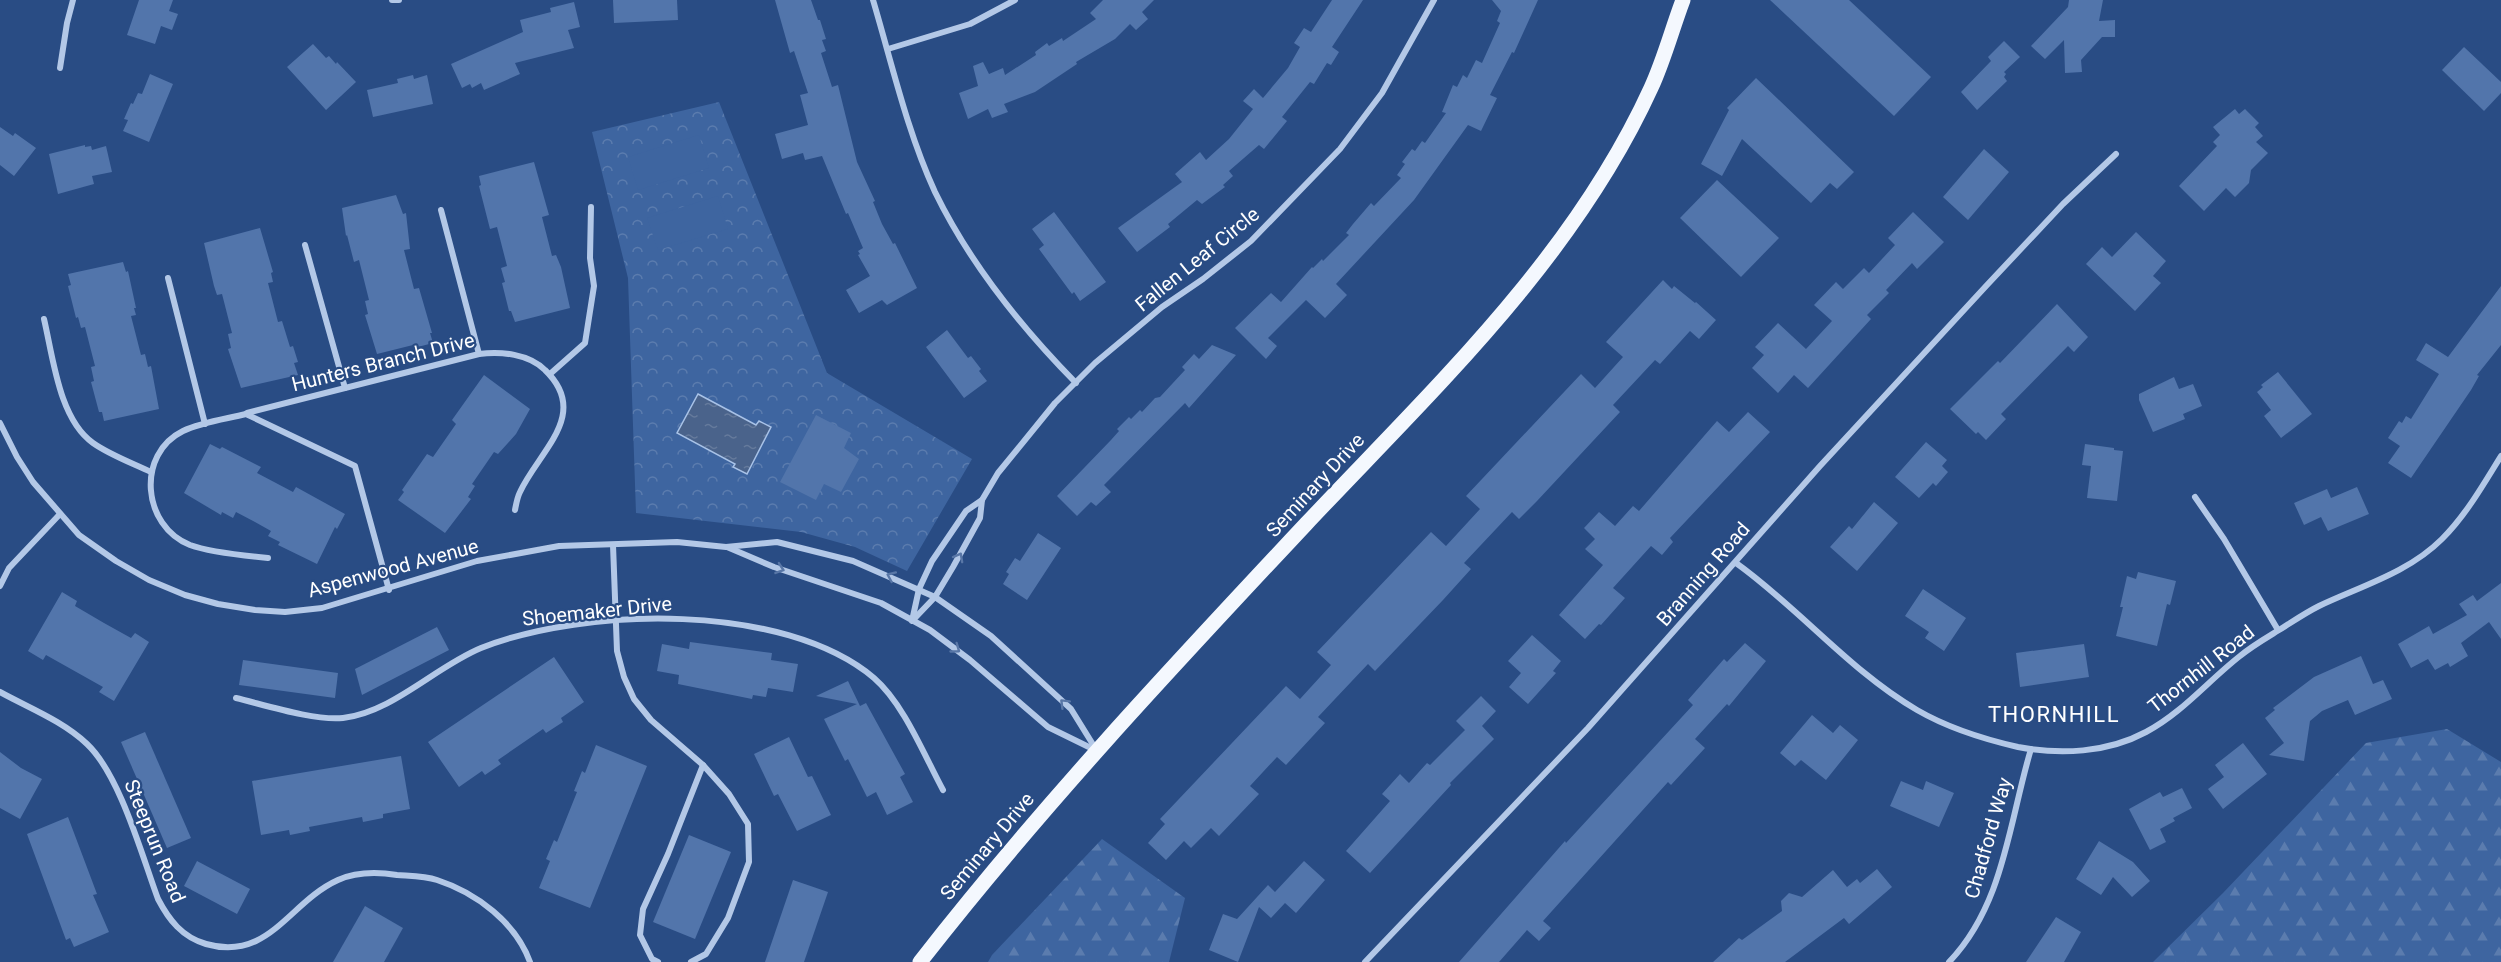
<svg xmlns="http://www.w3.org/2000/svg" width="2501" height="962" viewBox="0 0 2501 962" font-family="Roboto,sans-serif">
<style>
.forest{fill:url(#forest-firs)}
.park{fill:url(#park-crowns)}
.pitch{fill:#3e65a0}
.water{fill:url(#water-ripples);stroke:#a8c2e7;stroke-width:1.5}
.building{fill:#5275ab}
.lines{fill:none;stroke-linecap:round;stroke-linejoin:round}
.minor{stroke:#b3c8e7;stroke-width:6}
.primary{stroke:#f4f8fe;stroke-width:15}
.oneway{stroke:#5977a7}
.labels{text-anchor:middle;stroke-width:4.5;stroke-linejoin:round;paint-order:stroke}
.street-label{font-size:20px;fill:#fff;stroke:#294c84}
.quarter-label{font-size:22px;letter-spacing:1.5px;fill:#fff;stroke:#294c84}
</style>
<defs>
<pattern id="forest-firs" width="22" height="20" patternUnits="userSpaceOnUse" patternTransform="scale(1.5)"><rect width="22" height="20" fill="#3e65a0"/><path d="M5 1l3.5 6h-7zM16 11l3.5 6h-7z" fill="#5b7cae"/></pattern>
<pattern id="park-crowns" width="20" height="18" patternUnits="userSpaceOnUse" patternTransform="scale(1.5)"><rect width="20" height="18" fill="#3e65a0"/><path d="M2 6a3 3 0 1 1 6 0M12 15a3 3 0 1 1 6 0" fill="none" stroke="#5b7cae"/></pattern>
<pattern id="water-ripples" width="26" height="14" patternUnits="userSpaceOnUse" patternTransform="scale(1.5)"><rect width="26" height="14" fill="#4a638b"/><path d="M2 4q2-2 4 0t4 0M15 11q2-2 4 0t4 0" fill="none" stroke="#657a9c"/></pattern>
</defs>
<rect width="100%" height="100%" fill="#294c84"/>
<g class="forest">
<path d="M2447 729 2501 762V962H2153L2223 893 2366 743Z"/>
<path d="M1102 839 1185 898 1169 962H988L992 955Z"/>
</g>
<path class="park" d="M719 102 827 373 972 459 907 571 855 547 801 532 636 513 628 278 592 132Z"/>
<g class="pitch">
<path d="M699 135 709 168 638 190 628 157Z"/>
<path d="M718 196 728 229 658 250 647 218Z"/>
</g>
<path class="water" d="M698 394 756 425 759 421 771 427 747 474 733 467 735 464 677 433Z"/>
<g class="building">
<path d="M139 0H173L169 11 178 14 172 30 161 26 155 44 127 35Z"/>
<path d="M613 0H677L678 20 614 23Z"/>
<path d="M775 0H811L818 20H820L826 39 822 40 826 51 821 53 832 87 838 85 857 162 875 201 873 202 882 224 893 244 895 243 917 288 887 305 882 300 859 313 846 290 870 276 858 255 860 254 858 251 863 248 848 213 846 214 822 156 805 160 803 153 782 159 775 134 808 125 800 95 808 93 794 51 790 53Z"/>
<path d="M1103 0H1154L1142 12 1148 19 1136 30 1130 24 1115 39 1076 62 1077 64 1035 92 1004 104 1008 112 992 118 988 109 968 119 959 93 978 86 973 66 983 62 989 74 1003 68 1005 75 1036 55 1035 52 1047 43 1049 46 1062 38 1063 41 1096 19 1090 13Z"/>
<path d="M1332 0H1363L1332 47 1339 52 1331 65 1327 63 1314 84 1310 82 1282 117 1287 121 1264 149 1259 145 1229 171 1233 176 1223 185 1225 187 1202 204 1197 200 1168 224 1170 227 1137 252 1118 228 1182 182 1175 174 1200 152 1206 160 1229 139 1253 109 1243 101 1254 89 1263 98 1288 68 1300 47 1294 43 1304 28 1311 32Z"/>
<path d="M1492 0H1538L1514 53 1512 52 1490 95 1497 98 1481 131 1468 125 1414 200 1336 284 1347 295 1325 318 1306 300 1268 338 1277 346 1266 359 1235 328 1271 293 1281 302 1312 267 1313 268 1322 259 1323 261 1349 235 1346 233 1353 224 1371 203 1374 206 1401 178 1397 175 1405 164 1402 162 1412 149 1415 151 1422 141 1425 143 1446 113 1442 112 1453 85 1457 87 1463 75 1467 78 1476 60 1482 63 1500 23 1497 21 1501 11Z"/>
<path d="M1770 0H1849L1931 77 1894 116Z"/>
<path d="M2069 0H2103L2099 21 2115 20V37H2102L2081 60 2082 72 2065 73 2064 40 2045 59 2031 46 2068 7Z"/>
<path d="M574 2 580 27 568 30 574 48 515 63 520 74 484 90 481 83 472 88 470 84 462 88 451 64 523 32 520 20 551 12 550 8Z"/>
<path d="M2004 41 2020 57 2004 72 2006 74 2004 77 2007 81 1977 110 1961 92 1991 61 1988 57Z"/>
<path d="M313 44 326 58 329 56 336 64 337 62 356 82 326 110 287 67Z"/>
<path d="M2464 47 2501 82V93L2484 111 2442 70Z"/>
<path d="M150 74 173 84 149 142 123 131 128 120 124 119 131 103 133 104 138 93 142 94Z"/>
<path d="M413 75 414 79 427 75 433 104 373 117 367 90 398 83 397 79Z"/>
<path d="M1756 78 1854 172 1837 189 1830 183 1811 203 1742 139 1722 176 1701 164 1729 110 1727 108Z"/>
<path d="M2235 109 2239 114 2245 109 2259 123 2255 127 2263 136 2256 142 2268 153 2251 170 2249 183 2235 197 2226 188 2204 211 2179 186 2217 146 2213 142 2220 135 2213 127Z"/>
<path d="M0 127 13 136 15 133 36 148 14 176 0 165Z"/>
<path d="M85 145V147L91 146 92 150 106 146 112 172 92 176 94 184 58 194 49 154Z"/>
<path d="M1984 149 2009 172 1968 220 1943 197Z"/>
<path d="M534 162 549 215 542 217 552 256 556 255 561 267 570 308 515 322 511 311H509L502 283 505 282 501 268 507 266 497 227 490 229 479 186 481 185 479 176Z"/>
<path d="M1717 180 1779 238 1741 277 1680 218Z"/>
<path d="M396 195 403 214 406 213 410 249 404 250 414 289 419 288 432 333H430L433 343 414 348 413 345 377 354 365 315 368 314 365 301 369 300 359 260 354 262 347 235 346 236 342 208Z"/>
<path d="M1054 212 1106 282 1080 301 1074 292 1072 294 1039 249 1044 245 1032 229Z"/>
<path d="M1913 212 1944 242 1917 269 1912 263 1886 290 1889 293 1867 315 1871 319 1808 388 1794 375 1778 393 1752 368 1764 355 1755 347 1778 323 1806 349 1832 321 1814 305 1836 282 1843 289 1864 268 1869 273 1895 245 1888 238Z"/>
<path d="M260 228 273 272 271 273 273 282 268 283 278 322 282 321 290 347 293 346 298 362 294 363 298 375 241 388 228 349 231 348 228 334 232 333 222 294 217 295 214 286 204 243Z"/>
<path d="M2136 232 2166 261 2153 276 2161 283 2135 311 2086 264 2102 247 2112 257Z"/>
<path d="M123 262 126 272 128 271 136 308H134L136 315 131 316 141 355 145 354 148 367 151 366 159 409 104 421 102 412H99L91 382 94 381 91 367 95 366 85 327 81 328 78 317 76 318 68 286 71 285 68 274Z"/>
<path d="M1663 280 1672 289 1674 286 1695 303 1696 302 1716 320 1699 339 1690 331 1660 364 1655 360 1613 405 1620 412 1537 501 1519 519 1512 512 1464 563 1471 569 1443 600 1375 671 1368 664 1318 717 1325 723 1286 765 1277 757 1250 786 1259 794 1219 836 1211 828 1191 848 1184 841 1166 860 1148 843 1165 824 1160 819 1286 686 1300 699 1331 665 1317 652 1431 532 1446 546 1480 509 1466 496 1581 374 1595 388 1623 357 1606 342Z"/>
<path d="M2501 286V345L2477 375 2479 376 2471 390 2411 478 2388 463 2400 446 2388 438 2399 421 2402 423 2406 416 2411 419 2439 374 2416 360 2426 343 2448 357Z"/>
<path d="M2057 304 2088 337 2074 352 2068 346 2001 414 2006 419 1986 440 1978 432 1976 434 1950 409 1998 361 2000 363Z"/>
<path d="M947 330 968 358 971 356 981 369 979 371 987 381 964 398 926 347Z"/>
<path d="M1212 345 1236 355 1189 408 1185 403 1104 485 1111 492 1096 506 1091 502 1077 516 1057 496 1111 440 1119 431 1117 429 1129 417 1131 419 1140 410 1142 412 1155 398 1160 397 1185 370 1182 367 1194 354 1199 359Z"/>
<path d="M2278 372 2312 414 2281 438 2264 416 2271 410 2257 392 2263 387 2261 385Z"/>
<path d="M484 375 530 409 516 434 498 454 494 452 472 484 475 486 468 497 471 499 445 533 398 500 404 492 402 490 427 454 433 457 456 424 452 420Z"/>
<path d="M2174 377 2179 389 2193 384 2202 406 2183 414 2185 419 2153 432 2139 400V394Z"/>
<path d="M1748 412 1770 432 1670 538 1673 542 1662 555 1651 546 1613 588 1625 598 1601 625 1599 624 1585 639 1559 615 1603 565 1585 549 1595 539 1584 528 1599 512 1615 526 1633 506 1639 511 1717 421 1729 432Z"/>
<path d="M816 415 851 433 844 448 859 459 841 492 824 484 816 500 780 482Z"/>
<path d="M1926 442 1947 460 1942 466 1948 472 1936 486 1933 483 1919 498 1895 477Z"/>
<path d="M210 444 220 449 222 447 261 467 257 473 293 492 296 487 345 514 337 529 335 527 317 564 278 545 280 542 268 536 271 531 255 522 236 512 233 518 222 512 221 515 184 493Z"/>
<path d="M2085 444 2114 448V450L2123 451 2117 501 2087 498 2091 466 2082 465Z"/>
<path d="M2357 487 2369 514 2328 531 2321 517 2304 525 2294 503 2327 489 2331 498Z"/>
<path d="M1874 502 1898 523 1857 571 1830 547 1849 526 1852 529Z"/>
<path d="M1038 533 1061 548 1027 600 1003 584 1009 574 1006 572 1015 558 1020 561Z"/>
<path d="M2138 572 2176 581 2170 605 2167 604 2157 646 2116 636 2123 607H2120L2127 576 2136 579Z"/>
<path d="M2501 583V639L2489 622 2461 643 2468 656 2450 667 2448 663 2435 670 2428 659 2411 668 2398 644 2429 626 2433 634 2467 615 2459 604 2473 595 2477 601Z"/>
<path d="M1923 589 1966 618 1944 651 1925 638 1929 632 1905 616Z"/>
<path d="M62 592 77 601 75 606 104 623 131 638 135 633 149 642 114 701 99 692 103 687 46 655 43 660 28 651Z"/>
<path d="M437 627 449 650 362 695 355 669Z"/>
<path d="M1532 635 1561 661 1553 671 1556 673 1528 704 1509 687 1521 673 1508 661Z"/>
<path d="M690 642 772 653 771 660 798 664 793 692 768 688 766 697 753 695 752 699 678 684 679 675 657 671 662 644 689 649Z"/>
<path d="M1745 643 1766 661 1729 706 1727 704 1695 739 1705 748 1671 785 1668 782 1543 921 1551 928 1539 941 1527 930 1499 962H1459L1565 841 1566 843 1693 705 1688 700 1724 659 1727 662Z"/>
<path d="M2084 644 2089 677 2020 687 2016 653Z"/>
<path d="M2361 656 2373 684 2383 680 2392 699 2355 715 2348 700 2322 711 2310 721 2304 761 2269 755 2284 743 2265 718 2275 710 2273 708 2314 677Z"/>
<path d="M554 657 584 702 561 718 563 722 546 733 543 729 498 760 501 764 485 775 482 771 459 787 428 742Z"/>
<path d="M243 660 338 673 335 698 239 685Z"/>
<path d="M848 681 860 706 866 703 905 774 900 777 913 802 887 815 876 792 867 797 848 759 845 761 824 719 857 704 816 696Z"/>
<path d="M1481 696 1496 711 1482 726 1494 739 1450 783 1451 785 1370 873 1346 851 1390 801 1382 794 1400 774 1409 783 1427 763 1430 765 1465 730 1456 721Z"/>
<path d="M1812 715 1833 733 1840 725 1858 740 1826 780 1801 760 1795 766 1780 753Z"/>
<path d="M145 732 191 838 167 848 121 742Z"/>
<path d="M789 737 808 777 812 776 831 815 797 831 778 794 774 796 754 754Z"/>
<path d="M2243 743 2267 774 2223 809 2208 789 2224 777 2215 765Z"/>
<path d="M596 745 647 766 590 908 539 888 550 861 546 859 554 840 557 842 577 792 574 791 582 771 585 773Z"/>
<path d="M0 752 21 768 42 779 20 819 0 808Z"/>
<path d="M401 756 410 809 383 814V818L363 822 362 817 309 827 310 831 290 835 289 830 261 835 252 781Z"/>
<path d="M1901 781 1923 790 1926 781 1954 793 1939 827 1890 806Z"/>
<path d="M2182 788 2192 808 2173 818 2175 821 2160 829 2166 842 2150 850 2129 809 2160 792 2163 797Z"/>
<path d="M68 817 97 894 93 895 109 932 74 947 70 938 66 940 27 834Z"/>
<path d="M689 835 731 852 695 939 653 922Z"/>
<path d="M2099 841 2133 862 2150 881 2132 897 2113 877 2101 895 2076 879Z"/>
<path d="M197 861 250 889 237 914 184 886Z"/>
<path d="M1304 861 1325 880 1296 913 1285 903 1271 918 1259 907 1238 962 1209 950 1223 914 1237 919 1268 885 1275 892Z"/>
<path d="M1877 869 1892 887 1849 924 1844 918 1785 962H1713L1739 938 1742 940 1782 911 1781 901 1789 893 1802 897 1833 870 1847 887 1857 879 1860 883Z"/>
<path d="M793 880 828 892 804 962H765Z"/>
<path d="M365 906 403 928 384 962H333Z"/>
<path d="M2056 917 2081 932 2064 962H2026Z"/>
</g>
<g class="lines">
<g class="minor">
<path d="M392 0H399"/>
<path d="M873 0C892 64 907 131 935 192 970 264 1020 326 1076 383"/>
<path d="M888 49 970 24 1015 0"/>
<path d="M60 68 67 23 73 0"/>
<path d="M441 210 479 354"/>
<path d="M305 245 345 388"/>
<path d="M168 278 205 424"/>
<path d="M44 319C53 357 59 419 93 443 110 455 132 463 151 472"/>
<path d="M550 374 585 343 594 286 590 258 591 207"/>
<path d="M247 413 479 354C501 351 529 354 545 370 591 414 539 451 520 492 517 498 516 505 515 510"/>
<path d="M0 423 17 457 33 482 79 535 116 561 149 580 185 595 218 604 255 610 285 612 322 608 477 561 559 546 677 542 726 547 777 542 853 561 935 597 991 636 1071 709 1097 751"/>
<path d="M2195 497 2224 539 2278 630"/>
<path d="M613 545 617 651 624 677 634 699 651 720 703 765 729 794 748 824 749 862 728 918 706 954 691 962"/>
<path d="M727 547 774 567 881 603 930 630 970 660 1048 727 1097 751"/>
<path d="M268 558C247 556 209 552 190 545 142 526 136 454 183 431 202 422 226 419 246 414L355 466 389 590"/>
<path d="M1736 563C1799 608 1850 671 1917 710 1948 728 1983 739 2018 747 2060 755 2107 753 2146 732 2182 713 2208 681 2240 656 2252 646 2266 638 2279 630 2292 622 2305 613 2319 606 2361 586 2408 573 2442 539 2466 515 2483 485 2501 456"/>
<path d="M0 586 9 568 60 514"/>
<path d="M914 619 935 597 953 567 980 518 982 500"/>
<path d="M912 621 919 589 932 561 966 511 982 500 998 473 1055 403 1095 363 1162 307 1203 279 1251 241 1340 149 1382 93 1434 0"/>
<path d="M0 692C29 708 63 721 87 744 120 775 142 856 158 899 169 920 182 937 206 944 269 962 289 902 338 880 356 872 378 872 397 875 410 876 425 876 437 880 477 893 516 923 530 962"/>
<path d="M236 698C265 705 315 721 343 718 393 712 435 667 481 648 585 607 784 602 874 678 904 704 924 755 943 790"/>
<path d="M658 962 652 959 640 935 643 909 668 854 703 765"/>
<path d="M1365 962 1588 728 1820 466 1987 285 2063 204 2116 154"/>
<path d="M1949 962C2004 905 2009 822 2031 749"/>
</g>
<path class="primary" d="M920 962C1040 808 1173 666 1306 524 1433 389 1573 259 1651 88 1664 60 1672 29 1683 0"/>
</g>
<defs><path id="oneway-chevron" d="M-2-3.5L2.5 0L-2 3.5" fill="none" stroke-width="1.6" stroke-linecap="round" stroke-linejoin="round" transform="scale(1.5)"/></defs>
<g class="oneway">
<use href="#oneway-chevron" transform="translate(959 557) rotate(-61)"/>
<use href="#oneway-chevron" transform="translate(780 569) rotate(19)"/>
<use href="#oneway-chevron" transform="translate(891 576) rotate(-156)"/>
<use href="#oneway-chevron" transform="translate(956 649) rotate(36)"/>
<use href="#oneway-chevron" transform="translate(1064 703) rotate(-135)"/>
</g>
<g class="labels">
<g class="street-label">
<text transform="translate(1197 259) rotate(-39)" y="7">Fallen Leaf Circle</text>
<text transform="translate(383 362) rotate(-14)" y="7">Hunters Branch Drive</text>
<text transform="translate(1315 485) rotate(-47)" y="7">Seminary Drive</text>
<text transform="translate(393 568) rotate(-15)" y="7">Aspenwood Avenue</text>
<text transform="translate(1703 574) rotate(-49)" y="7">Branning Road</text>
<text transform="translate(597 611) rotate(-6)" y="7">Shoemaker Drive</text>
<text transform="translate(2201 669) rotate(-38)" y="7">Thornhill Road</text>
<text transform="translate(1988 838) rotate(-74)" y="7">Chadford Way</text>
<text transform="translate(155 841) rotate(68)" y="7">Steeprun Road</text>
<text transform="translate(987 846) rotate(-50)" y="7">Seminary Drive</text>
</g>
<g class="quarter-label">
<text x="2054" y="722">THORNHILL</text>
</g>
</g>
</svg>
